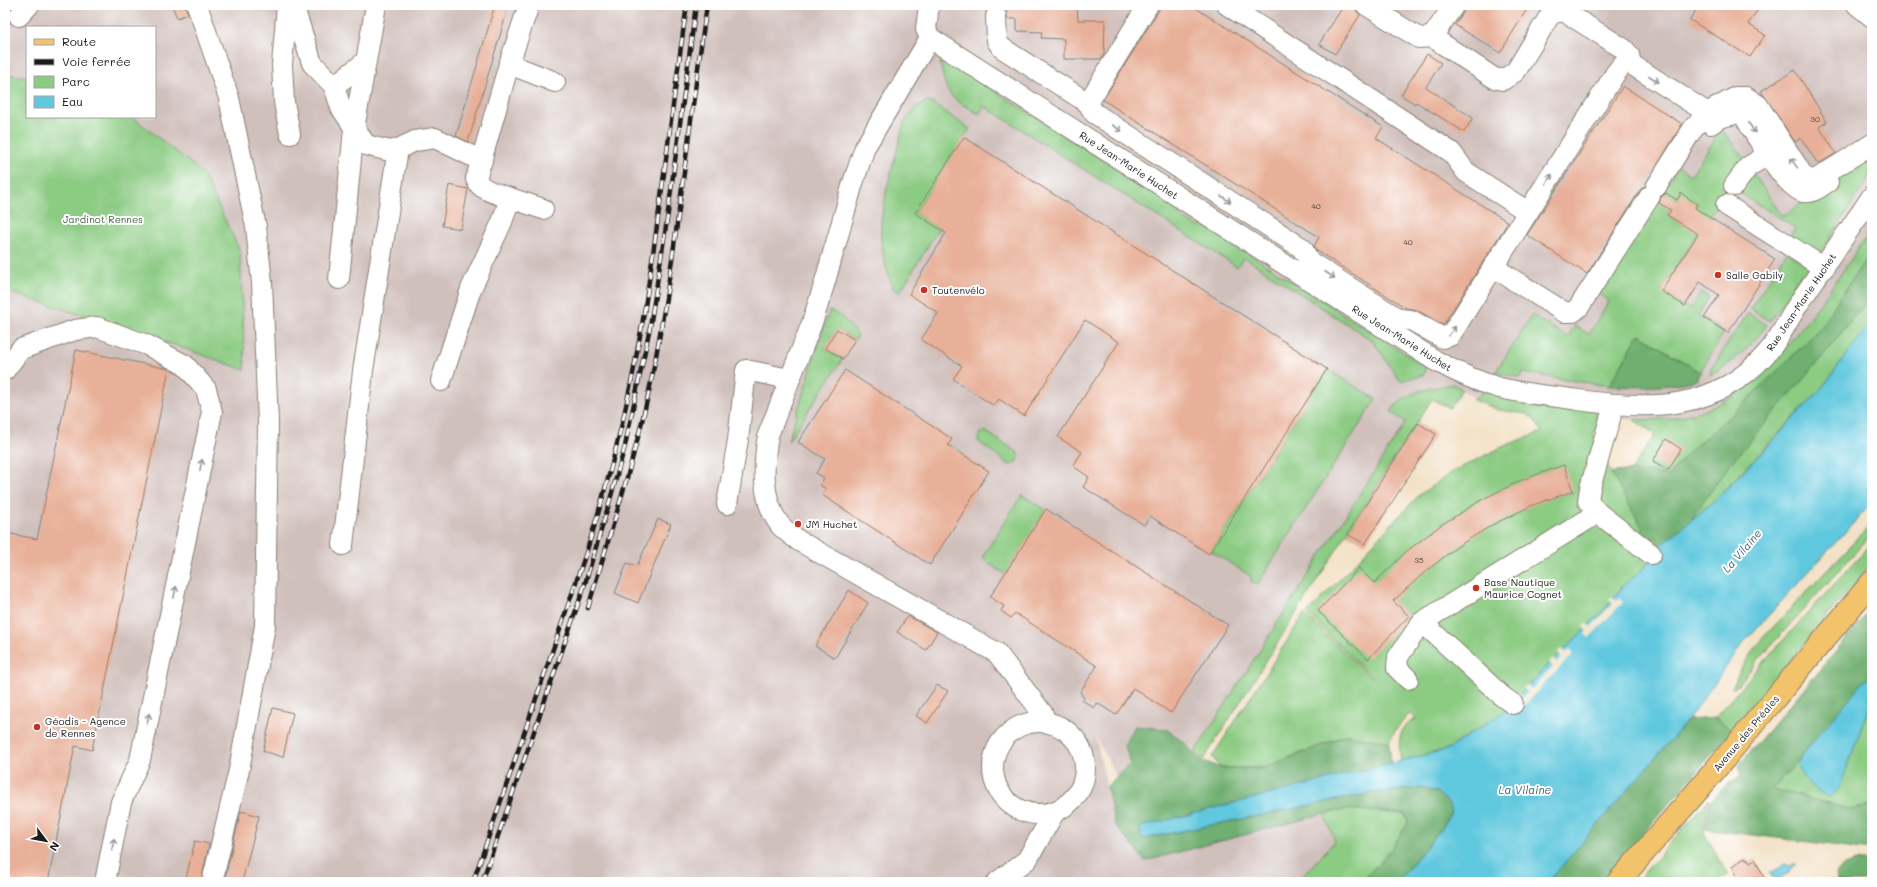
<svg xmlns="http://www.w3.org/2000/svg" width="1877" height="887" viewBox="0 0 1877 887" font-family="Mali,sans-serif">
<style>
.industrial{fill:#d0c0bc}
.green{fill:#8bcb82;stroke:#54744f}
.forest{fill:#70af70;stroke:#466646}
.water{fill:#61c8de;stroke:#3e727d}
.pier{fill:#f3e2c7}
.building{fill:#e8b099}
.lines{fill:none;stroke-linecap:round;stroke-linejoin:round}
.minor-casing{stroke:#887f72;stroke-width:22}
.major-casing{stroke:#887f72;stroke-width:24}
.minor{stroke:#fff;stroke-width:20}
.major{stroke:#f2c36a;stroke-width:22}
.rail-casing{stroke:#1c1c1c;stroke-width:4.5}
.rail{stroke:#fff;stroke-width:3;stroke-dasharray:9;stroke-linecap:butt}
.oneway{stroke:#999}
.poi-dot{fill:#c8321e;stroke:#fff;stroke-width:1.5}
.labels{text-anchor:middle;stroke-width:4;stroke-linejoin:round;paint-order:stroke}
.number-label{font-size:8px;fill:#4f413b}
.street-label{font-size:10px;fill:#1c1c1c;stroke:#fff}
.park-label{font-size:10px;fill:#486245;stroke:#fff}
.poi-label{font-size:10px;fill:#1c1c1c;stroke:#fff;text-anchor:start}
.water-label{font-size:11px;font-style:italic;fill:#38616a;stroke:#fff}
</style>
<rect width="100%" height="100%" fill="#fff"/>
<filter id="ink" filterUnits="userSpaceOnUse"><feTurbulence type="fractalNoise" baseFrequency=".025" numOctaves="2"/><feDisplacementMap in="SourceGraphic" scale="8" xChannelSelector="R" yChannelSelector="G"/><feConvolveMatrix kernelMatrix="1 2 1 2 8 2 1 2 1" color-interpolation-filters="sRGB"/></filter>
<filter id="wash" filterUnits="userSpaceOnUse"><feTurbulence type="fractalNoise" baseFrequency=".012" numOctaves="4" result="noise"/><feDisplacementMap in="SourceGraphic" scale="16" xChannelSelector="R" yChannelSelector="G"/><feGaussianBlur stdDeviation="0.9" result="paint"/><feColorMatrix in="noise" values="0 0 0 0 0 0 0 0 0 0 0 0 0 0 0 0 0 1.4 0 .05"/><feComposite in="paint" operator="in"/></filter>
<g filter="url(#wash)">
<rect width="100%" height="100%" fill="#f3e2c7"/>
<path class="industrial" d="M5 5H1872V229L1822 301 1770 367 1732 397 1710 407 1671 419 1634 420 1488 401 1475 398 1462 390 1450 408 1432 399 1186 787 1120 784 1096 737 1115 825 1145 861 1324 814 1335 841 1297 882H5V291L160 340 244 370 239 251 204 176 193 165 132 117H155V27H27V77L5 74Z"/>
<g class="green">
<path d="M947 60 1173 205 1180 216 1197 226H1205L1423 365 1426 367 1423 375 1400 381 1373 341 1244 257 1237 267 984 106 980 113H977C947 95 948 98 940 63Z"/>
<path d="M5 74 27 77V117H132L193 165 204 176 240 251 245 370 160 340 5 291Z"/>
<path d="M927 102 932 103 970 129 915 213 939 228 901 290 898 292 893 289 884 260 881 239V221L887 188 904 123 917 106Z"/>
<path d="M1724 132 1747 161 1729 186 1661 291 1690 310 1701 293 1709 297 1698 316 1724 332 1700 372 1639 334 1609 386 1523 373 1522 378 1495 373 1532 315 1567 337 1575 326 1589 334 1609 301 1597 293 1656 200 1671 210 1667 215 1683 225 1697 204 1681 194 1677 200 1662 191 1678 166 1691 175 1718 134Z"/>
<path d="M1871 159 1872 173 1818 256 1789 238 1795 228 1737 191 1754 174 1782 216Z"/>
<path d="M1872 229V321L1822 388 1715 500 1655 550 1646 566 1624 585 1605 609 1523 690 1510 707 1448 749 1401 761C1398 744 1397 727 1416 719L1410 713 1396 729 1389 742 1346 735 1264 768H1221L1212 757 1304 614 1369 676 1372 677 1307 614 1419 495 1452 472 1504 446 1542 432 1533 418 1526 414 1499 410 1473 400 1484 391 1600 412 1598 430 1593 433 1611 473 1632 470 1655 434 1634 420 1671 419 1710 408 1732 397 1750 384 1780 355 1822 301Z"/>
<path d="M1787 252 1810 267 1770 321 1750 309Z"/>
<path d="M829 311C842 313 850 326 858 336L855 340 837 329 825 348 843 359 788 441Z"/>
<path d="M1748 313 1767 325C1751 346 1734 363 1710 375L1711 369Z"/>
<path d="M1327 369 1376 399 1257 585 1250 580 1252 577 1211 551Z"/>
<path d="M1453 384 1462 389 1450 408 1432 399 1204 759 1196 755V750L1406 422 1391 412C1405 390 1429 389 1453 384Z"/>
<path d="M985 431 1017 452 1019 457 1015 463 1009 465 978 441 979 434Z"/>
<path d="M1022 495 1046 510 1005 574 985 561 983 556Z"/>
<path d="M1872 523V534L1765 652 1738 685 1732 689 1740 670 1758 643Z"/>
<path d="M1872 543V563L1733 730 1715 718 1755 671Z"/>
<path d="M1872 677V805L1849 809 1773 789Z"/>
<path d="M1709 799 1703 831 1728 874 1717 882H1636Z"/>
<path d="M1348 809 1405 814 1408 823 1391 849 1362 882H1297L1335 841 1324 814Z"/>
</g>
<g class="forest">
<path d="M1872 254V293L1868 300 1817 363 1730 464 1690 521 1655 550 1611 473C1632 470 1648 471 1669 476L1685 455 1737 410 1817 332 1863 263Z"/>
<path d="M1639 334 1700 372 1696 380C1667 388 1639 387 1609 386Z"/>
<path d="M1872 608V677L1773 789 1849 809 1872 805V850L1705 829 1711 800 1727 784 1741 776 1738 766Z"/>
<path d="M1715 718 1733 730 1601 882H1548L1688 720Z"/>
<path d="M1135 726 1166 729 1186 744 1197 758 1221 768H1264L1347 735 1389 742 1391 764 1140 827 1143 839 1371 793 1421 788 1437 792 1450 803 1451 812 1443 827 1397 882H1362L1391 849 1408 823 1405 814 1348 809 1324 814 1145 861 1115 825 1107 786 1131 763 1124 745Z"/>
<path d="M1856 861H1872V882H1837L1836 873 1844 865Z"/>
</g>
<g class="water">
<path d="M1872 321V503L1744 642 1688 720 1548 882H1397L1443 827 1451 812 1449 803 1437 792 1421 788 1371 793 1142 839 1140 827 1448 749 1510 707 1523 690 1605 609 1624 585 1646 566 1655 550 1715 500 1772 442 1822 388Z"/>
<path d="M1866 679H1872V698L1840 787 1830 797C1815 792 1802 780 1798 764L1808 747Z"/>
<path d="M1794 863 1795 865 1791 868 1789 873 1775 881 1770 872 1785 864 1790 866Z"/>
</g>
<g class="pier">
<path d="M1612 597 1616 601 1619 598 1623 602 1589 638 1585 634 1587 631 1583 626 1586 623 1591 627 1612 604 1609 600Z"/>
<path d="M1561 649 1566 653 1570 649 1574 653 1520 709 1515 697 1518 693 1523 698 1528 692 1523 688 1527 685 1532 689 1553 667 1549 662 1553 658 1557 662 1562 657 1558 653Z"/>
</g>
<g id="blocks">
<g class="building">
<path d="M172 5H185L188 14 177 18Z"/>
<path d="M495 5H509L468 142 456 136Z"/>
<path d="M1004 5H1077L1078 20H1105L1104 54 1101 59H1064V39L1041 38 1042 32 1017 31V19H1008Z"/>
<path d="M1162 5H1191L1383 127 1376 138 1508 222 1443 325 1417 310 1406 308 1317 251 1314 246 1319 237 1103 100Z"/>
<path d="M1344 5H1352L1360 15 1335 54 1319 44Z"/>
<path d="M1468 5H1521L1527 9 1500 53 1455 25Z"/>
<path d="M1699 5H1761L1748 24 1765 35 1750 57 1690 20Z"/>
<path d="M1427 54 1441 63 1426 87 1473 118 1464 132 1416 102 1415 104 1401 95Z"/>
<path d="M1795 70 1827 122 1819 127 1836 153 1818 164 1801 138 1795 142 1761 91Z"/>
<path d="M1623 86 1682 124 1645 186 1640 190 1587 274 1527 235Z"/>
<path d="M964 137 1327 369 1209 554 1150 516 1144 525 1083 487 1089 477 1073 466 1082 452 1058 437 1119 342 1085 320 1024 416 999 399 994 406 953 379 962 366 921 340 938 313 909 294 946 233 915 213Z"/>
<path d="M449 185 468 189 461 229 442 226Z"/>
<path d="M1666 193 1677 200 1681 193 1697 204 1695 208 1775 259 1728 333 1704 318 1719 295 1700 282 1685 306 1661 291 1698 234 1667 215 1671 210 1659 203 1661 197Z"/>
<path d="M837 329 855 340 843 359 825 348Z"/>
<path d="M76 350 169 369 92 750 75 746 48 882H5V540L6 533 37 539Z"/>
<path d="M845 370 952 439 948 445 989 471 930 565 822 495 826 489 820 485 824 478 816 473 825 459 798 442Z"/>
<path d="M1418 423 1436 434 1365 544 1347 534Z"/>
<path d="M1666 439 1681 449 1668 470 1653 461Z"/>
<path d="M1564 465 1573 491 1533 505 1494 524 1458 546 1425 572 1393 601 1409 616 1368 659 1318 611 1359 568 1374 583 1407 551 1441 525 1483 499 1522 480Z"/>
<path d="M1046 509 1228 625 1171 713 1133 688 1116 715 1097 703 1094 708 1082 700 1084 698 1080 692 1097 666 1015 613 1011 618 1001 611 1004 606 990 597Z"/>
<path d="M658 519 671 524 638 603 615 593 627 563 637 566Z"/>
<path d="M849 590 868 603 835 658 815 646Z"/>
<path d="M908 616 937 632 926 650 897 632Z"/>
<path d="M937 685 948 691 927 723 916 716Z"/>
<path d="M273 708 293 713 283 757 263 751Z"/>
<path d="M241 811 259 816 242 882H224Z"/>
<path d="M195 841 209 844 201 882H185Z"/>
<path d="M1745 858 1746 860 1748 859 1750 862 1755 859 1766 882H1740L1732 866Z"/>
</g>
</g>
</g>
<g filter="url(#ink)">
<use href="#blocks" fill-opacity="0" stroke="#887f72" stroke-width="1"/>
<g class="lines">
<g class="minor-casing">
<g id="minor">
<path d="M197 5 229 98 256 227 262 283 268 422 265 626 239 770 212 882"/>
<path d="M287 5 282 65 284 102 290 134"/>
<path d="M293 5 312 63 334 86 365 62"/>
<path d="M929 5 926 29 930 38"/>
<path d="M1227 5 1451 152 1466 172 1528 212"/>
<path d="M1366 5 1419 38 1432 37 1494 78 1503 80 1516 71 1550 15 1557 12H1565L1624 49 1629 55 1631 64"/>
<path d="M1857 5 1872 17"/>
<path d="M19 16 29 5"/>
<path d="M996 16 997 41 1002 48 1088 103 1094 113 1302 248 1310 262 1399 319 1411 320 1443 338 1450 336 1615 74 1622 65 1631 64 1717 119"/>
<path d="M1432 37 1454 5"/>
<path d="M930 38 1436 361C1456 372 1478 382 1500 388 1525 394 1552 396 1578 400 1648 410 1715 412 1766 354 1780 339 1787 321 1799 303 1823 267 1848 232 1872 196"/>
<path d="M930 38 865 147 853 183 824 285 812 323 768 435C763 465 761 500 780 525 785 531 793 536 799 541L997 653 1043 714 1045 722"/>
<path d="M509 64 555 82"/>
<path d="M334 86 341 108 366 145 390 151 398 149 415 141 435 138 482 161"/>
<path d="M1088 103 1148 5"/>
<path d="M1711 124 1719 118 1738 113 1744 116C1755 133 1784 187 1803 192 1812 194 1820 187 1828 182"/>
<path d="M1734 186 1748 167 1769 154"/>
<path d="M1656 187 1694 127 1712 110 1736 97H1746L1758 105 1804 177 1811 180 1818 178 1872 144"/>
<path d="M510 198 543 209"/>
<path d="M1726 205 1824 268"/>
<path d="M1493 267 1564 312H1573L1579 307 1650 196"/>
<path d="M339 279 354 129 376 5"/>
<path d="M5 370 21 349 75 330 97 327 147 345 185 365 206 389 212 412 140 760 121 802 105 882"/>
<path d="M441 381 471 289 502 222 510 198C499 194 480 191 476 179L509 64 529 5"/>
<path d="M727 504 738 440 746 370 789 379"/>
<path d="M1598 513 1651 554"/>
<path d="M343 545 363 371 398 149"/>
<path d="M1422 622 1503 697 1513 704"/>
<path d="M1408 679 1397 668 1398 657 1422 622 1598 513 1588 501 1590 488 1614 405"/>
<circle cx="1039" cy="768" r="46"/>
<path d="M997 882 1027 860 1054 813"/>
</g>
</g>
<g class="major-casing">
<path id="major" d="M1618 882 1699 789 1872 582"/>
</g>
<use href="#minor" class="minor"/>
<use href="#major" class="major"/>
<g class="rail-casing">
<g id="rail">
<path d="M588 608C610 533 635 459 651 382 676 257 688 130 707 5"/>
<path d="M473 882 586 553C610 478 629 402 642 325 660 218 671 111 687 5"/>
<path d="M482 882 584 587 608 507 625 446 650 327 667 220 696 5"/>
</g>
</g>
<use href="#rail" class="rail"/>
</g>
<defs><path id="oneway-shaft" d="M-6 0H5M1.5-3L5.5 0L1.5 3" fill="none" stroke-width="1.6" stroke-linecap="round" stroke-linejoin="round"/></defs>
<g class="oneway">
<use href="#oneway-shaft" transform="translate(1654 79) rotate(33)"/>
<use href="#oneway-shaft" transform="translate(1117 128) rotate(33)"/>
<use href="#oneway-shaft" transform="translate(1752 128) rotate(57)"/>
<use href="#oneway-shaft" transform="translate(1794 163) rotate(-125)"/>
<use href="#oneway-shaft" transform="translate(1549 179) rotate(-58)"/>
<use href="#oneway-shaft" transform="translate(1226 199) rotate(33)"/>
<use href="#oneway-shaft" transform="translate(1330 275) rotate(33)"/>
<use href="#oneway-shaft" transform="translate(1452 331) rotate(-53)"/>
<use href="#oneway-shaft" transform="translate(201 465) rotate(-78)"/>
<use href="#oneway-shaft" transform="translate(175 592) rotate(-78)"/>
<use href="#oneway-shaft" transform="translate(148 719) rotate(-78)"/>
<use href="#oneway-shaft" transform="translate(113 844) rotate(-78)"/>
</g>
</g>
<g class="poi-dot">
<circle cx="1718" cy="275" r="4"/>
<circle cx="924" cy="290" r="4"/>
<circle cx="798" cy="524" r="4"/>
<circle cx="1476" cy="588" r="4"/>
<circle cx="37" cy="727" r="4"/>
</g>
<g class="labels">
<g class="number-label">
<text x="1815" y="122">30</text>
<text x="1316" y="209">40</text>
<text x="1408" y="245">40</text>
<text x="1419" y="563">35</text>
</g>
<g class="street-label">
<text transform="translate(1129 165) rotate(33)" y="4">Rue Jean-Marie Huchet</text>
<text transform="translate(1801 302) rotate(-56)" y="4">Rue Jean-Marie Huchet</text>
<text transform="translate(1402 338) rotate(32)" y="4">Rue Jean-Marie Huchet</text>
<text transform="translate(1746 733) rotate(-50)" y="4">Avenue des Préales</text>
</g>
<g class="park-label">
<text x="103" y="223">Jardinot Rennes</text>
</g>
<g class="poi-label">
<text x="1726" y="279">Salle Gabily</text>
<text x="932" y="294">Toutenvélo</text>
<text x="806" y="528">JM Huchet</text>
<text x="1484" y="586">Base Nautique<tspan x="1484" dy="12">Maurice Cognet</tspan></text>
<text x="45" y="725">Géodis - Agence<tspan x="45" dy="12">de Rennes</tspan></text>
</g>
<g class="water-label">
<text transform="translate(1742 551) rotate(-49)" y="4">La Vilaine</text>
<text x="1525" y="794">La Vilaine</text>
</g>
</g>
<rect width="1877" height="887" fill="none" stroke="#fff" stroke-width="20"/>
<rect x="26" y="26" width="130" height="92" fill="#ffffff" stroke="#a4a4a4"/>
<rect x="34" y="39" width="20" height="6" fill="#f2c36a" stroke="#a4a4a4"/>
<text x="62" y="46" font-size="12" fill="#1c1c1c">Route</text>
<rect x="34" y="59" width="20" height="6" fill="#1c1c1c" stroke="#a4a4a4"/>
<text x="62" y="66" font-size="12" fill="#1c1c1c">Voie ferrée</text>
<rect x="34" y="76" width="20" height="12" fill="#8bcb82" stroke="#a4a4a4"/>
<text x="62" y="86" font-size="12" fill="#1c1c1c">Parc</text>
<rect x="34" y="96" width="20" height="12" fill="#61c8de" stroke="#a4a4a4"/>
<text x="62" y="106" font-size="12" fill="#1c1c1c">Eau</text>
<g transform="translate(46 841) rotate(122)" stroke="#ffffff" stroke-width="3" paint-order="stroke">
<path d="M0-3L7 15L0 10L-7 15Z" fill="#1c1c1c"/>
<text y="-6" font-size="11" font-weight="bold" text-anchor="middle" fill="#1c1c1c">N</text>
</g>
</svg>
